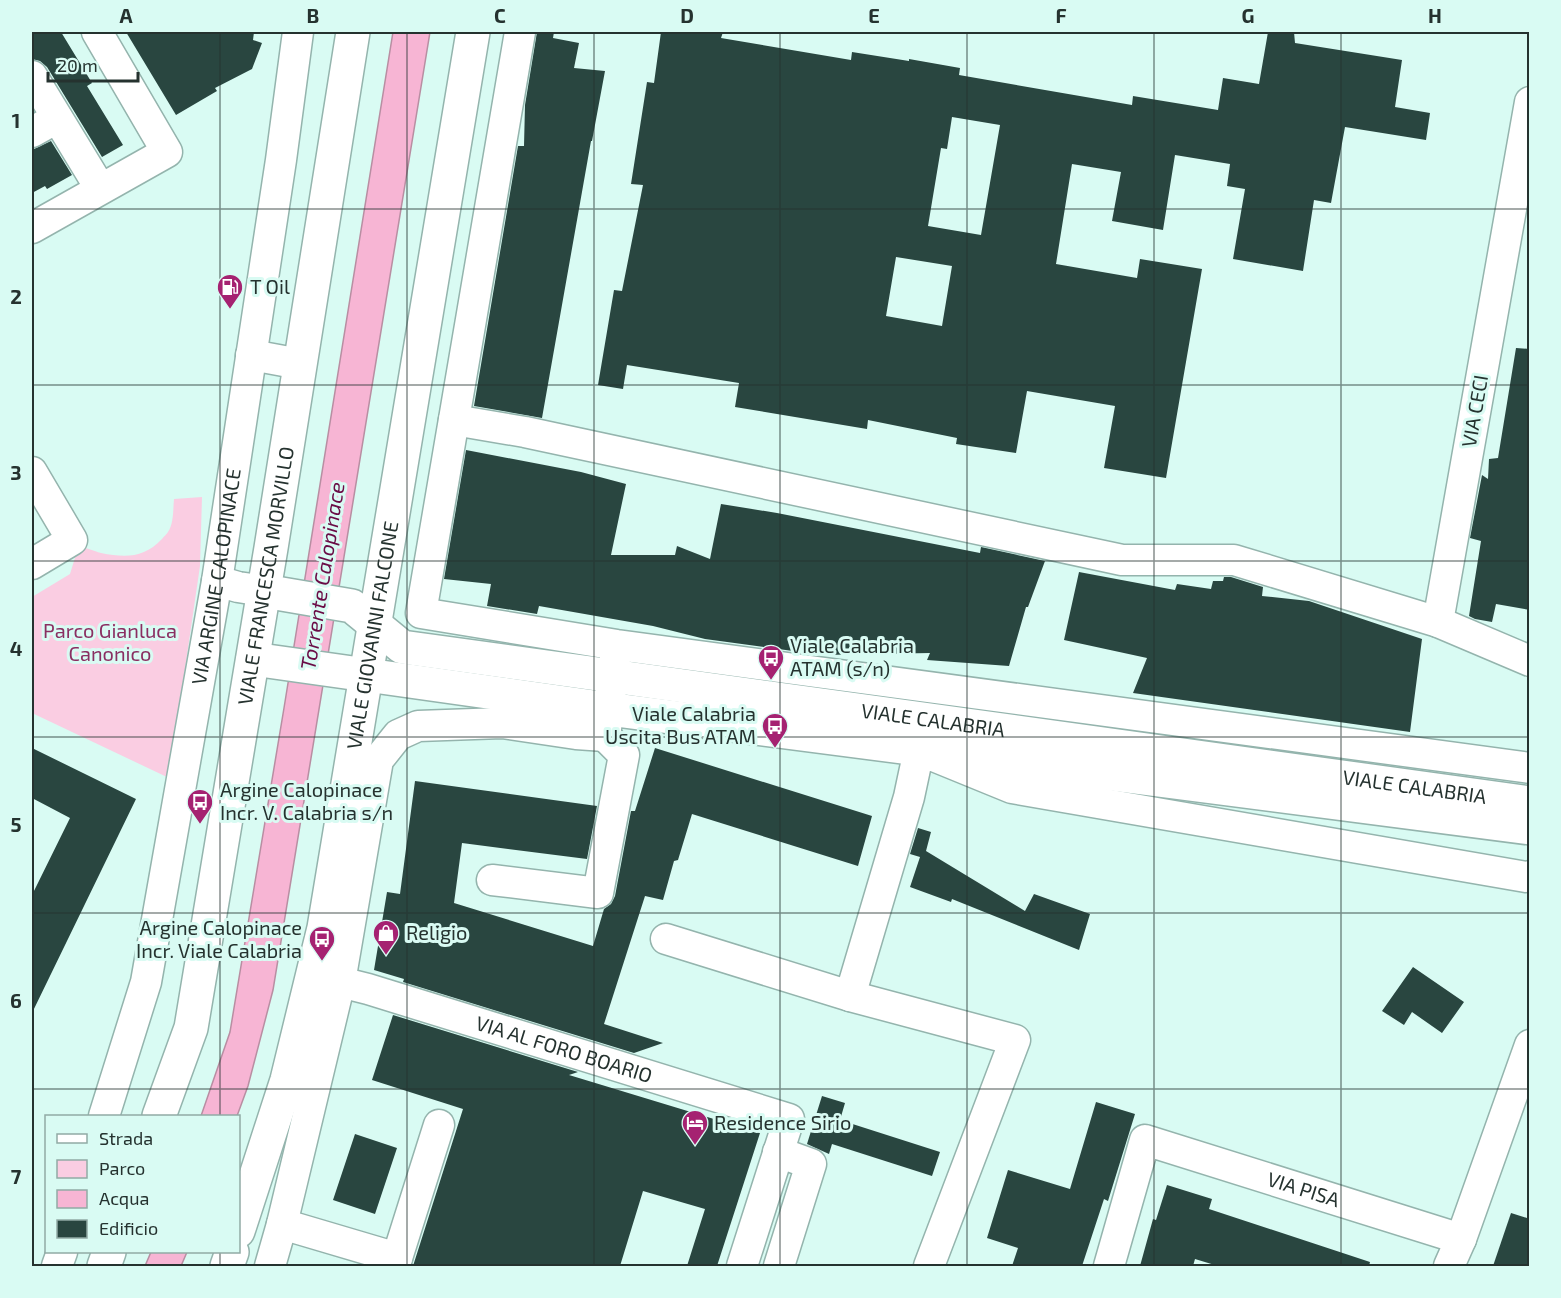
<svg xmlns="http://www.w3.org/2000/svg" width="1561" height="1298" viewBox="0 0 1561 1298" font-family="'Exo 2',sans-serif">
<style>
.green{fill:#facde2}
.water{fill:#f7b5d4;stroke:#b88ea2;stroke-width:1.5}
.building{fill:#294640;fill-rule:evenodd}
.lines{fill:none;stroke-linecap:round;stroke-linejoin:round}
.minor-casing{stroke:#94b4ad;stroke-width:33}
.major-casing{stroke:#94b4ad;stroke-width:36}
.minor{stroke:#fff;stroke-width:30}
.major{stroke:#fff;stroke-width:33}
.grid{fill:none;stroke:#25322f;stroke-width:1.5;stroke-opacity:0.55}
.labels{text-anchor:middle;stroke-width:6;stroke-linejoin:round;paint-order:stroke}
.poi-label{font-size:20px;fill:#25322f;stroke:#d9fbf3;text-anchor:start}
.street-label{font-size:20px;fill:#25322f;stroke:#d9fbf3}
.park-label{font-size:20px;fill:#8a2f62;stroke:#d9fbf3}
.water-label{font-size:21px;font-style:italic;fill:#6a0c46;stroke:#d9fbf3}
.neatline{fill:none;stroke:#25322f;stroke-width:2}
.grid-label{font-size:20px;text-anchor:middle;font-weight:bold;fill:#25322f}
</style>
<rect width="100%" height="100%" fill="#d9fbf3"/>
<path class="green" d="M202 497 200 566 169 778 32 713V597L70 574 78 548C88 547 92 551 101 553 126 558 144 558 162 539 164 536 167 534 168 532 174 523 173 509 174 499Z"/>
<g class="water">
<path d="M393 32H430L273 990 248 1086 237 1116H201L230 1032 284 708Z"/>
<path d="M151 1252H187L181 1266H145Z"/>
</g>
<g class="building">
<path d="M32 32H61L92 83 87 86 123 145 102 157 47 67 40 61 32 59Z"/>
<path d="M126 32H254L253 40 262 43 252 69 215 88 217 91 176 115Z"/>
<path d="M537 32H554L553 38 579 43 574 68 605 71 592 141H591L542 418 474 406 518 146H524L525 105Z"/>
<path d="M661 32H723L721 38 851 60 852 52 909 61V59L960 68 959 75 1132 105 1133 96 1218 110 1223 78 1259 84 1268 32H1294L1295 43 1402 60 1395 107 1430 113 1426 140 1345 127 1331 203 1314 200 1303 271 1233 259 1245 189 1227 186 1230 164 1175 155 1163 230 1112 221 1121 172 1072 164 1056 264 1137 278 1140 259 1202 269 1166 478 1104 468 1115 406 1027 391 1016 453 956 444 957 438 868 420 867 429 735 407 739 383 627 365 623 389 598 385 614 290 622 291 643 185 631 184 647 82 654 83ZM952 117 1000 125 981 235 928 226 941 148 947 149ZM896 257 952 266 942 326 886 316Z"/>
<path d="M51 141 72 175 47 189 45 186 32 193V150Z"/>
<path d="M1516 348 1530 349V610L1496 604 1492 622 1475 619 1469 616 1481 541 1470 538 1482 475 1488 479 1489 459 1498 458Z"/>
<path d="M466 450 581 472 626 484 611 555H675L677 546 710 559 721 504 777 513 980 553 981 547 1045 561 1028 607H1026L1009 666 927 660 930 653 822 655 705 639 653 626 539 606 537 614 487 606 491 584 444 579Z"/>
<path d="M1079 572 1175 590 1177 584 1211 589 1213 581H1223L1224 577H1231L1263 587 1262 596 1309 601 1422 639 1410 732 1133 693 1147 658 1064 640Z"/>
<path d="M32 748 136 799 32 1013V895L70 818 32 798Z"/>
<path d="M655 748 872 816 858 866 692 814 678 860 674 861 663 900 645 896 604 1024 663 1043 634 1053 403 982 404 979 374 970 387 892 400 894 415 781 597 806 587 859 462 843 454 903 593 946 604 909 611 904 615 896 631 811H635Z"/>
<path d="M918 828 931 832 926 851 1025 911 1034 894 1090 914 1079 950 952 899 951 902 910 887 920 857 910 854Z"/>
<path d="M1413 967 1464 1002 1442 1033 1412 1012 1404 1025 1382 1011Z"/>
<path d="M393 1015 578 1072 569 1075 760 1133 717 1266H687L705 1209 643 1191 620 1266H413L463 1109 372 1080Z"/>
<path d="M822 1096 845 1103 840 1120 940 1152 932 1176 832 1144 829 1154 807 1144Z"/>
<path d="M1096 1102 1135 1114 1108 1201 1104 1199 1082 1266H1012L1018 1248 987 1238 1008 1170 1070 1189Z"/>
<path d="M355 1134 397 1148 375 1214 333 1200Z"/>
<path d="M1167 1185 1212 1199 1209 1209 1370 1262 1369 1266H1218L1195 1259 1193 1266H1140L1153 1219 1156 1220Z"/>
<path d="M1511 1213 1530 1219V1266H1493Z"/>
</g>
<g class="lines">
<g class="minor-casing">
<g id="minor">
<path d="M520 32 421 613 617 645 1530 768"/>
<path d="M32 76 100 188"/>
<path d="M1530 102 1438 622 1530 661"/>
<path d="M32 132 57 118"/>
<path d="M32 228 167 152 97 32"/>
<path d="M251 355 300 364"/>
<path d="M454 420 525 432 1122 560H1234L1438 622"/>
<path d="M32 472 72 540 32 564"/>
<path d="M217 581 238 587 264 591"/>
<path d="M492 880 598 893 624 755 605 736"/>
<path d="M666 939 850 996 1015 1040 929 1266"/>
<path id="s1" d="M340 982 368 989 789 1119 742 1266"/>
<path d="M850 996 909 797 919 750 1012 788 1526 877 1530 876"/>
<path id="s2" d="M104 1116 146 982 217 581 281 160 298 32"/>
<path d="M778 1152 811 1164 779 1266"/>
<path d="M282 1224 397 1258 394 1266"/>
<path d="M397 1258 439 1125"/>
<path d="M57 1266 62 1252"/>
<path d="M270 1266 282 1224 340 982 378 760 398 735 418 726 502 723 576 734 605 736 616 651"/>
<path id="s3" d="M1109 1266 1145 1140 1461 1239"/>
<path d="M1449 1266 1461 1239 1530 1045"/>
</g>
</g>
<g class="major-casing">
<g id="major">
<path id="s4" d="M264 591 352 606 402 647 1530 803"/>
<path d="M253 659 608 709 1530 828"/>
<path id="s5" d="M159 1116 191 1028 271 548 353 32"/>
<path id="s6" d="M238 1231 287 1080 324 928 473 32"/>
<path d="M104 1266 109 1252"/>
<path d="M227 1266 232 1252"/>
</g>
</g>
<use href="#minor" class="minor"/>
<use href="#major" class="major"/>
</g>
<path class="grid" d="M220 32V1116M407 32V1266M594 32V1266M780 32V1266M967 32V1266M1154 32V1266M1341 32V1266M32 209H1530M32 385H1530M32 561H1530M32 737H1530M32 913H1530M32 1089H1530M220 1252V1266"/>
<defs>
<g id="fuel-pin" transform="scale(1.35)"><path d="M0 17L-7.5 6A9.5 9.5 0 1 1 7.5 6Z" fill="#a52271" stroke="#d9fbf3"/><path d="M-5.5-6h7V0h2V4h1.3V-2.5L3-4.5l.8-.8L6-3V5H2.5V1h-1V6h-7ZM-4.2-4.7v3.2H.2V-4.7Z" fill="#fff"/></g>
<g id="bus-pin" transform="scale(1.35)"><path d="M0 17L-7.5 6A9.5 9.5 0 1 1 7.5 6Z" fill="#a52271" stroke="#d9fbf3"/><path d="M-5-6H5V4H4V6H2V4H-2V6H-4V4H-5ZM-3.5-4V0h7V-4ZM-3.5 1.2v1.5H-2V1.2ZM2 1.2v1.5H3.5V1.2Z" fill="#fff"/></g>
<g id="shop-pin" transform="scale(1.35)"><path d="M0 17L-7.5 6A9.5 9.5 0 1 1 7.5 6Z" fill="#a52271" stroke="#d9fbf3"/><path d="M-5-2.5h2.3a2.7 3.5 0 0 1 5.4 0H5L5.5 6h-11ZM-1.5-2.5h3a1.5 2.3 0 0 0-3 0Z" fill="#fff"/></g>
<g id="hotel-pin" transform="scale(1.35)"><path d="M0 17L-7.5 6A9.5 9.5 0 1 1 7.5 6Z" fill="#a52271" stroke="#d9fbf3"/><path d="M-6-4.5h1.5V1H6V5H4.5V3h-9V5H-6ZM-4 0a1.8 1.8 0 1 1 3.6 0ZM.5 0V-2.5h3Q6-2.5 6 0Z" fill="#fff"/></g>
</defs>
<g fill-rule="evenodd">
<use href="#fuel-pin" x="230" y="287"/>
<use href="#bus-pin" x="771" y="658"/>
<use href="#bus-pin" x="775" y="726"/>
<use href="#bus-pin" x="200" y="802"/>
<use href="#shop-pin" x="386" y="933"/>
<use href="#bus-pin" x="322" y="939"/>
<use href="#hotel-pin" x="695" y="1123"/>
</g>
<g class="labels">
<g class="poi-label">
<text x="250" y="294">T Oil</text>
<text x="790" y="653">Viale Calabria<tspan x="790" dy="23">ATAM (s/n)</tspan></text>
<text x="756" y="721" text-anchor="end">Viale Calabria<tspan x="756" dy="23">Uscita Bus ATAM</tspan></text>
<text x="220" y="797">Argine Calopinace<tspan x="220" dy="23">Incr. V. Calabria s/n</tspan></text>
<text x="302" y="935" text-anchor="end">Argine Calopinace<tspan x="302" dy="23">Incr. Viale Calabria</tspan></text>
<text x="406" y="940">Religio</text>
<text x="714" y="1130">Residence Sirio</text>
</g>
<g class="street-label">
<text transform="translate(1475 411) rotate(-80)" y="7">VIA CECI</text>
<text dy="7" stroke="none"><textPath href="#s5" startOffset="552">VIALE FRANCESCA MORVILLO</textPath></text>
<text dy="7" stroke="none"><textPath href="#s2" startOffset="552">VIA ARGINE CALOPINACE</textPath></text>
<text dy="7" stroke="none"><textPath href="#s6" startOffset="612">VIALE GIOVANNI FALCONE</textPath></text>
<text dy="7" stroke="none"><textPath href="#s4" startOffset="690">VIALE CALABRIA</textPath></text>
<text dy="7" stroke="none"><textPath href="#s4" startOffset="1176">VIALE CALABRIA</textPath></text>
<text dy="7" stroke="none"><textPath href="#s1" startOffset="234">VIA AL FORO BOARIO</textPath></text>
<text dy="7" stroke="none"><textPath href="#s3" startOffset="297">VIA PISA</textPath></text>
</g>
<g class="park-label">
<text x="110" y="638">Parco Gianluca<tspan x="110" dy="23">Canonico</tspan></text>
</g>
<g class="water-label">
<text transform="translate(323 576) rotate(-81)" y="7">Torrente Calopinace</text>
</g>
</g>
<rect width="1561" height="1298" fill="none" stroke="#d9fbf3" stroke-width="66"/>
<rect x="45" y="1115" width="195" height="138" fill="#d9fbf3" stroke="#91aba5" stroke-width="1.5"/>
<rect x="57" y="1134" width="30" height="9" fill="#ffffff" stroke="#91aba5" stroke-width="1.5"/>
<text x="99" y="1145" font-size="18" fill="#25322f">Strada</text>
<rect x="57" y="1160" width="30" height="18" fill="#facde2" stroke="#91aba5" stroke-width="1.5"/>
<text x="99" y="1175" font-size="18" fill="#25322f">Parco</text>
<rect x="57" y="1190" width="30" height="18" fill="#f7b5d4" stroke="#91aba5" stroke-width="1.5"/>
<text x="99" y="1205" font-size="18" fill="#25322f">Acqua</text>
<rect x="57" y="1220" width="30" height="18" fill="#294640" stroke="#91aba5" stroke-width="1.5"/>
<text x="99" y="1235" font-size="18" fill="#25322f">Edificio</text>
<path d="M48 72v9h90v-9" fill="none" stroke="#25322f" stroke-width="3"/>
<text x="57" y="72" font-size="18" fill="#25322f" stroke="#d9fbf3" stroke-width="4.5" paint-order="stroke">20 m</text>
<rect x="33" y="33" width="1495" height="1232" class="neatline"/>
<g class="grid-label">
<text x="126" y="23">A</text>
<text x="313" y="23">B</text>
<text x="500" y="23">C</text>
<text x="687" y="23">D</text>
<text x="874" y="23">E</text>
<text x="1061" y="23">F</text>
<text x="1248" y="23">G</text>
<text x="1435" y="23">H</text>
<text x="16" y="128">1</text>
<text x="16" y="304">2</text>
<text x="16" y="480">3</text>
<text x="16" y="656">4</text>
<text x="16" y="832">5</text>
<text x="16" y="1008">6</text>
<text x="16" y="1184">7</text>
</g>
</svg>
